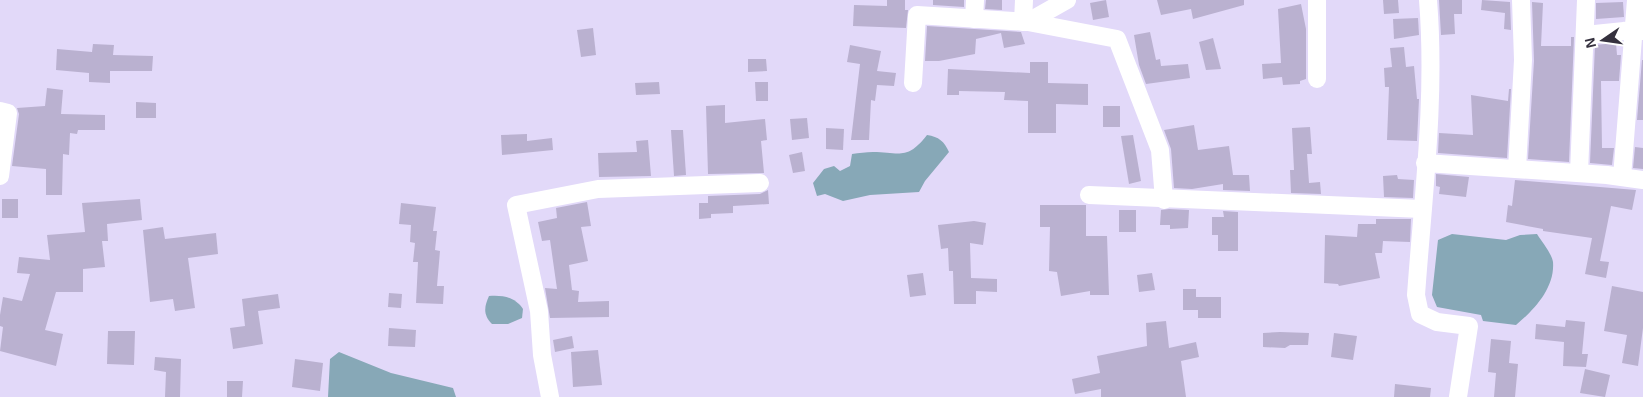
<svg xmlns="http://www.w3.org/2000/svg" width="1643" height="397" viewBox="0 0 1643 397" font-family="Arial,sans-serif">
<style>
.water{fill:#87a8b7}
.building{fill:#bab1d0}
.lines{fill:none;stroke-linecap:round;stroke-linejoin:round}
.minor{stroke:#fff;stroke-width:18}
</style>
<rect width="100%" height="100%" fill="#e2d9f9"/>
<g class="water">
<path d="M927 135C939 137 944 141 949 152L925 181 919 192 870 195 843 201 825 194 817 196 813 183 824 169 834 166 840 171 850 166 852 154C859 153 866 152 873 152 899 152 907 161 927 135Z"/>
<path d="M1452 234 1506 240 1520 235 1537 234C1542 242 1552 254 1553 262 1555 288 1534 310 1516 325L1483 321 1481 315 1437 307 1432 295 1438 240Z"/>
<path d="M489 296C503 295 515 297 523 309L522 318 508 324H492C483 315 484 307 489 296Z"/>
<path d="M339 352 391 373 453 388 456 397H328L330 359Z"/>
</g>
<g class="building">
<path d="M887 0H905V10H908L906 28 853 26 854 5 887 6Z"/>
<path d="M933 0H964V7L933 5Z"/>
<path d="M986 0H1002V10L985 9Z"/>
<path d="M1106 0 1109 17 1093 20 1090 3Z"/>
<path d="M1157 0H1244V5L1193 19 1191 9 1161 15Z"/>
<path d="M1383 0H1398L1399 13 1384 14Z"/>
<path d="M1439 0H1462V14H1454L1455 34 1441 35Z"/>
<path d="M1482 0 1510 2 1511 30 1504 29 1505 13 1481 10Z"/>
<path d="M1532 2 1543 3 1541 46H1571V37H1574L1569 162 1528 159 1534 61Z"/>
<path d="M1623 2 1624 17 1596 19V3Z"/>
<path d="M1301 4 1306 29V79L1300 81V84L1283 85 1282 77 1263 79 1262 64 1281 63 1278 9Z"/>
<path d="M1418 18 1419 35 1394 39 1393 19Z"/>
<path d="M927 26 1021 32 1025 44 1004 48 1001 33 976 39 975 54 939 61H925Z"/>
<path d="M593 28 596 55 581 57 577 30Z"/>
<path d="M1150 32 1156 60 1160 59 1161 66 1188 64 1190 78 1146 84 1139 65 1134 35Z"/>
<path d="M1213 38 1221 69 1206 70 1199 42Z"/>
<path d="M1616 43 1617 55H1621L1619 81H1601L1602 148H1614L1612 165 1590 163 1595 45Z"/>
<path d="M93 44 114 45 113 55 153 56 152 71H110V83L89 82V73L56 70 57 49 92 52Z"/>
<path d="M850 45 881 51 877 71 896 73 894 86 877 85 875 101 871 100 869 140H851L860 64 847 62Z"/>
<path d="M1404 47 1406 67 1414 66 1417 99H1419L1417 141 1387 140 1389 87H1385L1384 68 1392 67 1390 48Z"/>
<path d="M748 59H766L767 71 748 72Z"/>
<path d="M1642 60H1643V120H1637Z"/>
<path d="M1030 62H1048V83L1088 84V105L1056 104V133H1028V101L1004 100 1005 92 959 91V95H947L948 69 1030 73Z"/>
<path d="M659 82 660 94 636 95 635 83Z"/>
<path d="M755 82H768V101H756Z"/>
<path d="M47 88 63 90 61 114 105 115V130H78L77 134 70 133 69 155 63 154 62 195H46V169L12 166 19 114 17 108 45 106Z"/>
<path d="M1509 89H1511L1507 158 1438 153 1439 133 1473 135 1471 95 1508 101Z"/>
<path d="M136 102 156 103V118H136Z"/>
<path d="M725 105V123L765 119 767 140 761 141 764 173 708 174 706 106Z"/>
<rect x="1103" y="106" width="17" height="21"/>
<path d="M807 118 809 138 792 140 790 119Z"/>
<path d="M1194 125 1198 150 1229 146 1233 175H1249L1250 191 1223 190V184L1192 189 1174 188 1171 149 1164 130Z"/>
<path d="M1310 127 1312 154H1307L1309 183 1320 182 1321 194 1291 193 1290 170H1294L1292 128Z"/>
<path d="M826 128 844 129 843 150 826 149Z"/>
<path d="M671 130H683L686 175 674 176Z"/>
<path d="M527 134V141L552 138 553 150 502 155 501 135Z"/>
<path d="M1133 135 1141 181 1129 184 1121 136Z"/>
<path d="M648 140 651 176 599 177 598 153 637 152 636 141Z"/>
<path d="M1635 147 1643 148V169L1633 168Z"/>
<path d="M802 152 805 171 793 173 789 155Z"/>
<path d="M1436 174 1469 177 1466 197 1439 194 1440 187 1436 186Z"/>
<path d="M1397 175 1398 179 1414 180 1413 198 1384 197 1383 176Z"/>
<path d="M1515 180 1636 190 1632 210 1611 206 1600 261 1609 262 1606 278 1585 274 1592 238 1543 231V229L1506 222 1508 205 1512 206Z"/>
<path d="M768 190 769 204 733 206V213L711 214V218L699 219V203H708V196L760 194Z"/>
<rect x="2" y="199" width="16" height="19"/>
<path d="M140 199 142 220 107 224 108 241H102L105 267 83 269V292H56L45 330 63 334 56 366 0 351 3 327 0 326V315L3 297 22 301 30 274 17 273 19 257 50 260 47 235 85 232 82 203Z"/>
<path d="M587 202 591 226 581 227 588 261 569 265 572 290 579 291 578 302 609 301V317L550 318 545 288 557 289 550 240 542 241 538 222 557 218 556 208Z"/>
<path d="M401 203 436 207 433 231H437L435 250 440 251 437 286H444L443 304 416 303 418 262H413L415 243 410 242 411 225 399 224Z"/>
<path d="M1040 205H1086V236H1107L1109 295H1090V291L1061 296 1057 272 1049 271 1050 227H1040Z"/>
<path d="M1169 209 1189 210 1188 228 1170 229V225H1160L1161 210Z"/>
<rect x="1119" y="210" width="17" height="22"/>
<path d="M1223 211 1238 212V251H1218V235H1212V217H1224Z"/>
<path d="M1376 219H1411L1410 242 1383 241 1382 253H1375L1380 278 1339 286 1338 284 1324 283 1325 235 1357 237 1358 224H1376Z"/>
<path d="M974 221 986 223 983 245 970 243 971 278 997 279V292L976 291V304H954L953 271H949L948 248 941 249 938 225Z"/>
<path d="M163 227 165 239 216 233 218 254 188 258 195 308 175 311 173 299 150 302 143 230Z"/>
<path d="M923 273 926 295 910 297 907 275Z"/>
<path d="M1152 273 1155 290 1139 292 1137 275Z"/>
<path d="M1612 286 1643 292V328L1638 366 1622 363 1627 335 1604 331Z"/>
<path d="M1183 289H1196V297H1221V318H1198V310H1183Z"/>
<path d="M389 293 402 294 401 308 388 307Z"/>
<path d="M278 294 280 308 258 311 263 344 233 349 230 328 245 326 242 299Z"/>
<path d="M1566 320 1585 322 1582 354H1588L1586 367 1563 366 1564 342 1535 339 1536 324 1565 327Z"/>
<path d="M1166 321 1169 348 1196 342 1199 357 1181 361 1186 397H1101V389L1075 394 1072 379 1100 373 1097 356 1147 346 1146 323Z"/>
<path d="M389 328 416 330 415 347 388 346Z"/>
<path d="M108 331H135L134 365 107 364Z"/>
<path d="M1280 332 1309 333 1308 345H1290L1285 348 1263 347V333Z"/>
<path d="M1334 333 1357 336 1353 360 1331 357Z"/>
<path d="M572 336 574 348 555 352 553 340Z"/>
<path d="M1491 339 1511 341 1509 363 1518 364 1515 397H1494L1496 373 1488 372Z"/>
<path d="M598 350 602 385 573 387 571 352Z"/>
<path d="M155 357 181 359 180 397H165L166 372 154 370Z"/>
<path d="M295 359 323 363 320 391 292 387Z"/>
<path d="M1585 369 1610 375 1605 397 1580 393Z"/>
<path d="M227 381H243L242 397H227Z"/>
<path d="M1395 384 1431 388 1430 397H1394Z"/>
</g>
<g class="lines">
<g class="minor">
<path d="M1067 0 1028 22 1117 39 1160 150 1164 200"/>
<path d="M1428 0C1436 98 1423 197 1416 295L1420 314 1437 322 1469 326 1458 397"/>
<path d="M974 19 975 0"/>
<path d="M1023 22 1024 0"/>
<path d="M1585 35 1634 30 1643 31"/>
<path d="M1317 79V0"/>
<path d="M913 83 917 15 1028 22"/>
<path d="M0 111 8 113 0 176"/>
<path d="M1425 163 1607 175 1643 180"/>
<path d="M1517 169 1523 60 1521 0"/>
<path d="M1579 173 1586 0"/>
<path d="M1622 177 1636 0"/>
<path d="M1089 195 1422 209"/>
<path d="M550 397 542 355 539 311 516 205 598 189 760 183"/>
</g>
</g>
<g transform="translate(1603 40) rotate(257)" stroke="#ffffff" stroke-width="4" paint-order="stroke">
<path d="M0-4L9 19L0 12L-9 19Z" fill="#35313e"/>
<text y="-8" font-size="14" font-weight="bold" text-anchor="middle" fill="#35313e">N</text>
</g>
</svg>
